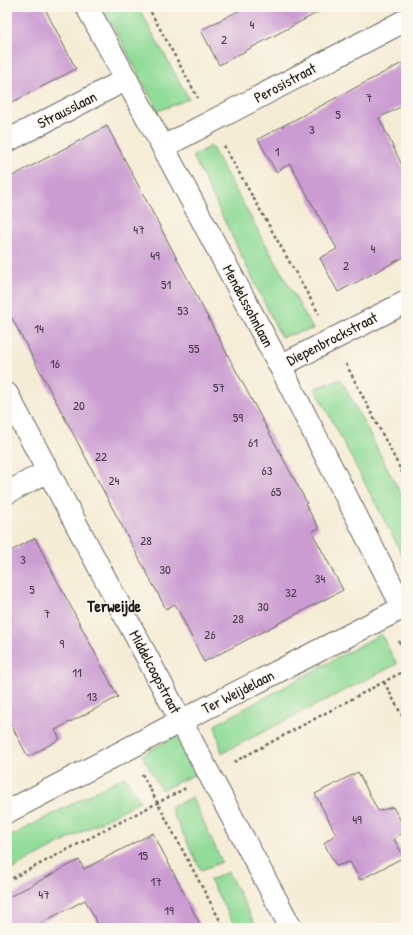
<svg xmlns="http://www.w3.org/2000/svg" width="413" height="935" viewBox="0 0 413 935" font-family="'Patrick Hand',sans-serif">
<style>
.green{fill:#91dc99;stroke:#567c5a}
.building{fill:#cb9cd2}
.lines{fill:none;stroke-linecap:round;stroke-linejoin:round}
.minor-casing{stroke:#68655d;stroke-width:24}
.path{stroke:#68655d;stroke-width:2.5;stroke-dasharray:3 3;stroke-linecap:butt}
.minor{stroke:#fff;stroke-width:22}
.labels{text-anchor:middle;stroke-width:3;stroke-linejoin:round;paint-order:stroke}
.number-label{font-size:13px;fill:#483c4a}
.street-label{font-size:15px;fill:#1c1c1c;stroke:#fbf7ec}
.neighbourhood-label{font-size:16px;font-weight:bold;fill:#1c1c1c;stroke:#fbf7ec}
</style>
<rect width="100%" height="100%" fill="#fbf7ec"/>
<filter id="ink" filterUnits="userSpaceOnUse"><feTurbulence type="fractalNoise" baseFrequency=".025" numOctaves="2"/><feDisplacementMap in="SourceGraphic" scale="8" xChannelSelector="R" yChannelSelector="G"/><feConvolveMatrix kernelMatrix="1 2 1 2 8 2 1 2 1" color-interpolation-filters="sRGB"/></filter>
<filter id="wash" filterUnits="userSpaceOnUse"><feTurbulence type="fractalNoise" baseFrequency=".012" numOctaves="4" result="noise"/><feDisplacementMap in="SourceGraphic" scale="16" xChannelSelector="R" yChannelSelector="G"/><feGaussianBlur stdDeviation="0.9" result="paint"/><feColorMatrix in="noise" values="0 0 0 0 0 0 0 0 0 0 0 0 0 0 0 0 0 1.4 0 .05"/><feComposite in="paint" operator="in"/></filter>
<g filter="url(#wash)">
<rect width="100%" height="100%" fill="#f5ecd6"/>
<g class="green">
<path d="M103 7H138L189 99 158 111Z"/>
<path d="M211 146 313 329 281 337 193 156Z"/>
<path d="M341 379 406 504V562L315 388Z"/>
<path d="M381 634 397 664 222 753 215 725Z"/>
<path d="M179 734 196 774 161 790 142 755Z"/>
<path d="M125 776 140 801 7 872V838Z"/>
<path d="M192 797 222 862 201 870 170 808Z"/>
<path d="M228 872 257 928H236L210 880Z"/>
</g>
<g id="blocks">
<g class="building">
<path d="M7 7H44L76 69 7 105Z"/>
<path d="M246 7H328L219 65 201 30Z"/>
<path d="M406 61V104L379 118 406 173V256L338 292 320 258 337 249 290 164 276 172 258 139Z"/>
<path d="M107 126 233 365 307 503 305 504 319 528 312 532 343 590 204 662 175 604 166 609 7 309V179Z"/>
<path d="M35 538 118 697 55 730 60 739 28 757 7 717V553Z"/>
<path d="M358 772 378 811 393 807 406 830 394 839 404 857 360 880 350 862 336 866 324 843 336 834 315 794Z"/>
<path d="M153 833 202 928H100L85 900 31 928H7V898L79 860 84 869Z"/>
</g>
</g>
</g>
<g filter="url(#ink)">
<use href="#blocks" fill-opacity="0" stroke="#68655d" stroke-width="1"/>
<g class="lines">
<g class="minor-casing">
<g id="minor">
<path d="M87 7 163 147 280 366 403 608"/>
<path d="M7 141 127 79"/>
<path d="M163 147 406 20"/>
<path d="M280 366 406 302"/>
<path d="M7 394 291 928"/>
<path d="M7 493 48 471"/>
<path d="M7 812 181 721 406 606"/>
</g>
</g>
<g class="path">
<path d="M148 7 198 98"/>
<path d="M224 146 319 314"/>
<path d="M346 364 406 480"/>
<path d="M399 641 406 655"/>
<path d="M384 682 406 723"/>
<path d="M234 762 406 670"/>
<path d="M142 774 224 928"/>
<path d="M7 881 186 788"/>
</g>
<use href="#minor" class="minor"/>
</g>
</g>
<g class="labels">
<g class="number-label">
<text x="252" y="29">4</text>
<text x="224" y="44">2</text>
<text x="369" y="102">7</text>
<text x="338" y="119">5</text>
<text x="312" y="134">3</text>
<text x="277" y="156">1</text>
<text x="139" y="234">47</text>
<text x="373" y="253">4</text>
<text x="155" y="260">49</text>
<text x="346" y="270">2</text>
<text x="166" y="289">51</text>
<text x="183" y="315">53</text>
<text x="39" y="333">14</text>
<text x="194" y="353">55</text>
<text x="55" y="368">16</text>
<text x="219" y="392">57</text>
<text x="79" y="410">20</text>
<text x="238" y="422">59</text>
<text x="253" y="447">61</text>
<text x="101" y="461">22</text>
<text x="267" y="475">63</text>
<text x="114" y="485">24</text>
<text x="276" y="496">65</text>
<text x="146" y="545">28</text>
<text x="23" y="564">3</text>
<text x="165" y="574">30</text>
<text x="320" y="583">34</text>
<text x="32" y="594">5</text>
<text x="291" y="597">32</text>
<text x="263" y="611">30</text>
<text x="47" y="618">7</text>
<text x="238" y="623">28</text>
<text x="210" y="639">26</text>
<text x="62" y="648">9</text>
<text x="77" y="677">11</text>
<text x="92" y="701">13</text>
<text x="357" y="824">49</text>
<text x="143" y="860">15</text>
<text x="156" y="886">17</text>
<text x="44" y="899">47</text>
<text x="169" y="915">19</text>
</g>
<g class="street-label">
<text transform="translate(285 83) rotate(-28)" y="5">Perosistraat</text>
<text transform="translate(67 110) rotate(-27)" y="5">Strausslaan</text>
<text transform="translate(248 306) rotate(62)" y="5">Mendelssohnlaan</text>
<text transform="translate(332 339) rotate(-27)" y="5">Diepenbrockstraat</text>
<text transform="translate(155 672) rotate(62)" y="5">Middelcoopstraat</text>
<text transform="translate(238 692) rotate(-27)" y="5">Ter Weijdelaan</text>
</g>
<g class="neighbourhood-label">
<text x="114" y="612">Terweijde</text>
</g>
</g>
<rect width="413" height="935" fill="none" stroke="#fbf7ec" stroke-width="24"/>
</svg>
